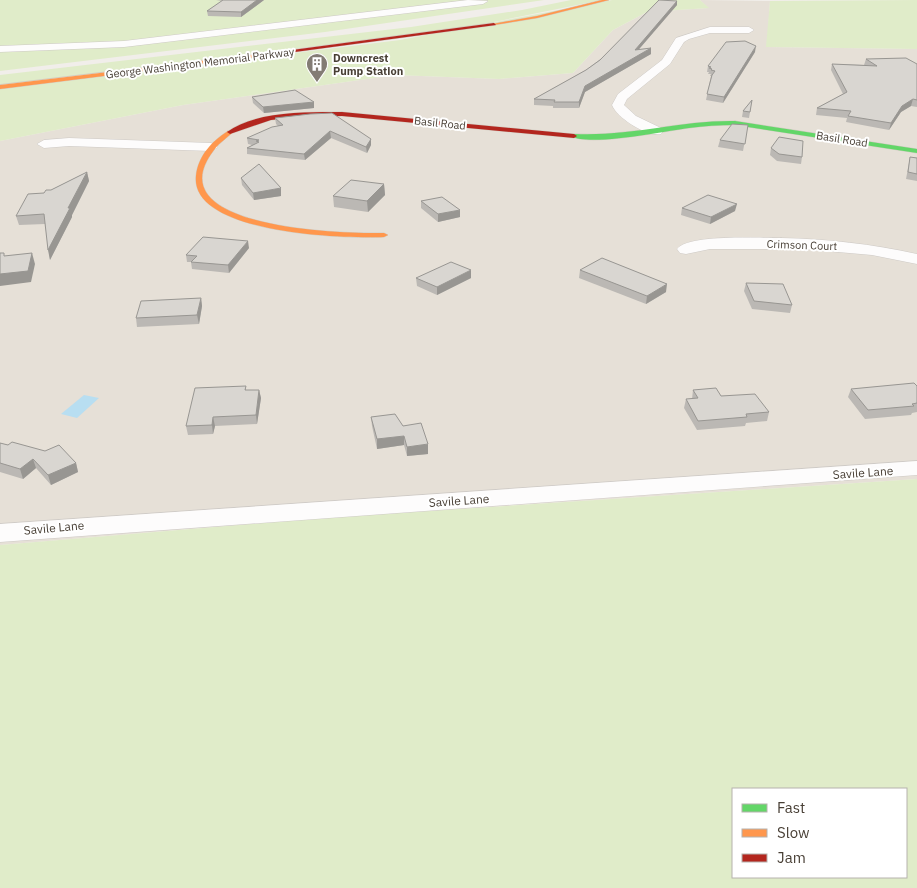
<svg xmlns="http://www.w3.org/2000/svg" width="917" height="888" viewBox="0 0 917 888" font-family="'IBM Plex Sans',sans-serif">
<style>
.residential{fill:#e6e0d7}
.green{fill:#e0ecc9;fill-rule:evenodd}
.water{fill:#b8def1}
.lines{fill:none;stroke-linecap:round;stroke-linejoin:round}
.street-casing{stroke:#cecac6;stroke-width:1}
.fast-casing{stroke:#d2ccc2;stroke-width:1}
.slow-casing{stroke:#d2ccc2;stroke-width:1}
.jam-casing{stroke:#d2ccc2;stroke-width:1}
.street{fill:#fdfcfc;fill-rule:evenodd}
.fast{fill:#63d668;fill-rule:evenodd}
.slow{fill:#ff974d;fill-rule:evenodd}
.jam{fill:#b3261e;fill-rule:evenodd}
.wall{fill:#bbb8b4}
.shaded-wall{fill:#989692}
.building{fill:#d9d6d1;stroke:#989692}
.labels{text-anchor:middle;stroke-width:4;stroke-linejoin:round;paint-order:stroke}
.far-poi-label{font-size:11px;font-weight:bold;fill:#483f35;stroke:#fff;text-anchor:start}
.far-street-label{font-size:11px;fill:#483f35;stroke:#fff}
.street-label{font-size:12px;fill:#483f35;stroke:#fff}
</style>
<rect width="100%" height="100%" fill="#f1eeea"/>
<path class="residential" d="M700 0 770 1 767 47 917 49V479L321 518 0 545V141L183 105 395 75 499 79 573 73 613 30 647 12 708 8Z"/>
<g class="green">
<path d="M0 0H544L325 32 0 71Z"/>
<path d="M571 0H602L464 28 0 85V75L411 27 522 10Z"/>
<path d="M612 0H700L709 8 647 12 613 30 573 73 499 79 395 75 183 105 0 141V89L400 40Z"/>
<path d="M917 0V49L766 47 770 1Z"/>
<path d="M917 479V888H0V545L321 518ZM733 789H906V877H733Z"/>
</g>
<path class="water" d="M84 395 99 398 77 418 61 414Z"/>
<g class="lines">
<g class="street-casing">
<g id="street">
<path d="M468 0 488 1 483 4 124 47 0 52V46L124 41Z"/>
<path d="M710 27H749L754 30 749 33H710L689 39 684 42 670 64 627 99 624 105 636 116 661 128 663 131 661 134C647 137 617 118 612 105L618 94 662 60 676 38Z"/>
<path d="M69 138 211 143 218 147 211 151 69 146 44 148 37 144 44 140Z"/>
<path d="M781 238C827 239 872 244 917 254V264L872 255 804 249H710L686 254 680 253 677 249C688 234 761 238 781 238Z"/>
<path d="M917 461V475L0 542V524Z"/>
</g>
</g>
<g class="fast-casing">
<path id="fast" d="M735 121 917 149V153L735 125C719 125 704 126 689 128 665 131 589 147 571 136L574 134C628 137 681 120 735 121Z"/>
</g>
<g class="slow-casing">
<g id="slow">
<path d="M602 0H609L537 18 494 25 492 24 537 16Z"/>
<path d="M282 51 280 54 0 89V85Z"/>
<path d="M228 131 233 132C227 138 219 143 214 150 153 229 345 234 384 233L388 235 384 237C346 239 190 234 196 176 198 156 212 141 228 131Z"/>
</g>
</g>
<g class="jam-casing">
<g id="jam">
<path d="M494 23 496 25 280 54 277 52Z"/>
<path d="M342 112 574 134 577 136 574 138 342 116 299 117 271 120 230 134 227 132C255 111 308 112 342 112Z"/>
</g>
</g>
<use href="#street" class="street"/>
<use href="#fast" class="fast"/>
<use href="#slow" class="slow"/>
<use href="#jam" class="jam"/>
</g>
<g class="wall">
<path d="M216 0H264L241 17 208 16 207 11 222 1Z"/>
<path d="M677 1V5L639 49 651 54 585 92 579 108H553V106L534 105V99L586 70Z"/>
<path d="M755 52 723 103 706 100 711 76H710L711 74H708L709 72H707L708 66Z"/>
<path d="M866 59 917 64V107L911 106 901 112 889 130 846 122 847 118 816 115 817 108 843 94 831 70 832 64 865 65H864Z"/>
<path d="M252 97 314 108 264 113 253 103Z"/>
<path d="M752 100 749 118 742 117 743 111Z"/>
<path d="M275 118 371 139V145L367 153 331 138 305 160 247 154V148L252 145 248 144 247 138 278 126 276 124Z"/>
<path d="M748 125 743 151 718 147 720 140Z"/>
<path d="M771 148 802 157 801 164 777 161 770 155Z"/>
<path d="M910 157 917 158V181L906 179Z"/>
<path d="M87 172 89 181 72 215V217L50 260 45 224 19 225 16 216 51 190Z"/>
<path d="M241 178 281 196 254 200 242 185Z"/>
<path d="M384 184 385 195 368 212 334 207 333 196Z"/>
<path d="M421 201 460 217 438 222 421 208Z"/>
<path d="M682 208 735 211 710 224 681 215Z"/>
<path d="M249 248 229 273 192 269 191 262H187L186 255Z"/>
<path d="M580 270 666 292 646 304 579 278Z"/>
<path d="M416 278H471L437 295 417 286Z"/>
<path d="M746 283 792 305 790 313 752 309 744 291Z"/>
<path d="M201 298 202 306 199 324 137 327 136 318Z"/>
<path d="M246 386V390H259L261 398 257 424 215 426 213 434 188 435 186 426Z"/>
<path d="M917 386V412L912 413 911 415 865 419 848 397 851 389Z"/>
<path d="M693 390 721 396 769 412 767 421 746 423 745 426 697 430 684 408 686 399H692Z"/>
<path d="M371 417 403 426 428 454 407 456 404 445 377 449 372 426Z"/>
<path d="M0 443 76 463 78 472 51 485 36 468 23 479 0 472Z"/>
</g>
<g class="shaded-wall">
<path d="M257 0H264L241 17V12Z"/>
<path d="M677 1V5L634 55 635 50Z"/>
<path d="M756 46 755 52 723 103 724 97Z"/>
<path d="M651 48V54L585 92 579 108V102L585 86Z"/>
<path d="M913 99 911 106 901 112 889 130 891 123 902 106Z"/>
<path d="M314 102V108L264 113 263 107Z"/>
<path d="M330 131 331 138 305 160 304 154Z"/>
<path d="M371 139V145L367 153 366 147Z"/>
<path d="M87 172 89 181 72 215V217L50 260 48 250 68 208Z"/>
<path d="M384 184 385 195 368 212 367 201Z"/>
<path d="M281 188V196L254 200 253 193Z"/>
<path d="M737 204 735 211 710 224 711 217Z"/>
<path d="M460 210V217L438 222V214Z"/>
<path d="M248 241 249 248 229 273 228 265Z"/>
<path d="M32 253 35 264 31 282 0 286V274Z"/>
<path d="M471 270V278L437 295V287Z"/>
<path d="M667 284 666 292 646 304 647 296Z"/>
<path d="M201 298 202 306 199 324 197 315Z"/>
<path d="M259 390 261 398 257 424 256 415Z"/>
<path d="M213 417 215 426 213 434 212 425Z"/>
<path d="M404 436V445L377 449V439Z"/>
<path d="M428 444V454L407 456V447Z"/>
<path d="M33 459 36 468 23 479 20 469Z"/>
<path d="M76 463 78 472 51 485 48 475Z"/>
</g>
<g class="building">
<path d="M223 0H257L241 12 207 11Z"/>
<path d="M659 0 677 1 635 50 651 48 585 86 579 102H554L555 100 534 99 586 70 600 60Z"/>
<path d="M745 41 756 46 724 97 707 94 712 75 715 71 711 70 712 69 709 68 711 67 708 66 726 42Z"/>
<path d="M906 58 917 64V100L913 99 902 106 891 123 848 116 851 111 817 108 847 92 832 64 877 66 866 59Z"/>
<path d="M295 90 314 102 263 107 252 97Z"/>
<path d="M752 100 750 112 743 111Z"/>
<path d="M332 113 371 139 366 147 330 131 304 154 247 148 259 142 256 141 259 140 247 138 272 127 283 125 275 118 310 114Z"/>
<path d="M732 124 748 125 745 144 720 140Z"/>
<path d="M779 137 803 141 802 157 779 154 771 148Z"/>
<path d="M910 157 917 158V174L908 172Z"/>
<path d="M259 164 281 188 253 193 241 178Z"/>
<path d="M87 172 68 208H70L48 250 44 214 16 216 28 194 44 193 46 190H51Z"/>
<path d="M351 180 384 184 367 201 333 196Z"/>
<path d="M708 195 737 204 711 217 682 208Z"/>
<path d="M442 197 460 210 438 214 421 201Z"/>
<path d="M203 237 248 241 228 265 191 262 197 256 186 255Z"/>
<path d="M0 253H4V256L32 253 28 271 0 274Z"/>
<path d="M602 258 667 284 647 296 580 270Z"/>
<path d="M451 262 471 270 437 287 416 278Z"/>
<path d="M746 283 783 284 792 305 754 301Z"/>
<path d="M201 298 197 315 136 318 141 301Z"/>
<path d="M914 383 917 386V403L912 404 914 406 868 410 851 389Z"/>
<path d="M246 386 245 390H259L256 415 213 417 212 425 186 426 195 388Z"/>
<path d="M716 388 721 396 755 394 769 412 746 414 747 417 698 421 686 399 698 398 693 390Z"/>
<path d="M395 414 403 426 421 423 428 444 407 447 404 436 377 439 371 417Z"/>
<path d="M12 442 45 451 59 445 76 463 48 475 33 459 20 469 0 463V443L8 445Z"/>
</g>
<defs>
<g id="building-pin" transform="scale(1.125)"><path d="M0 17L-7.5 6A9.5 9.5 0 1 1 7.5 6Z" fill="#837c74" stroke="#fff"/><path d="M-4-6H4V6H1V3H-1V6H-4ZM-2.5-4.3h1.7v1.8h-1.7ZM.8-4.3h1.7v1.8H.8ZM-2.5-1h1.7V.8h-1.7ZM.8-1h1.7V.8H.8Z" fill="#fff"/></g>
</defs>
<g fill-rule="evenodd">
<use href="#building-pin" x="317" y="64"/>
</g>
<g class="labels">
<g class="far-poi-label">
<text x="333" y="62">Downcrest<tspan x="333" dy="13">Pump Station</tspan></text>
</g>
<g class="far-street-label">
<text transform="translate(200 63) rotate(-7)" y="4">George Washington Memorial Parkway</text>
<text transform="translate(440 123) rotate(6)" y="4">Basil Road</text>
<text transform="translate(842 139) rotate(9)" y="4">Basil Road</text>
<text transform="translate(802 245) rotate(2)" y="4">Crimson Court</text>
</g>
<g class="street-label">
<text transform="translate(863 473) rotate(-4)" y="4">Savile Lane</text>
<text transform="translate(459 501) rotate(-4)" y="4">Savile Lane</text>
<text transform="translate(54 528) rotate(-5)" y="4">Savile Lane</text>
</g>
</g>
<rect x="732" y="788" width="175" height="90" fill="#ffffff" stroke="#b6b2ae"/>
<rect x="742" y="804" width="25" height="8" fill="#63d668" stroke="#b6b2ae"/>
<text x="777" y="813" font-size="15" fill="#483f35">Fast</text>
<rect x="742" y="829" width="25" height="8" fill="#ff974d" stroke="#b6b2ae"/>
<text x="777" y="838" font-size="15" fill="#483f35">Slow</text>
<rect x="742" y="854" width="25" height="8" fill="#b3261e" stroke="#b6b2ae"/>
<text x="777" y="863" font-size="15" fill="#483f35">Jam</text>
</svg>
